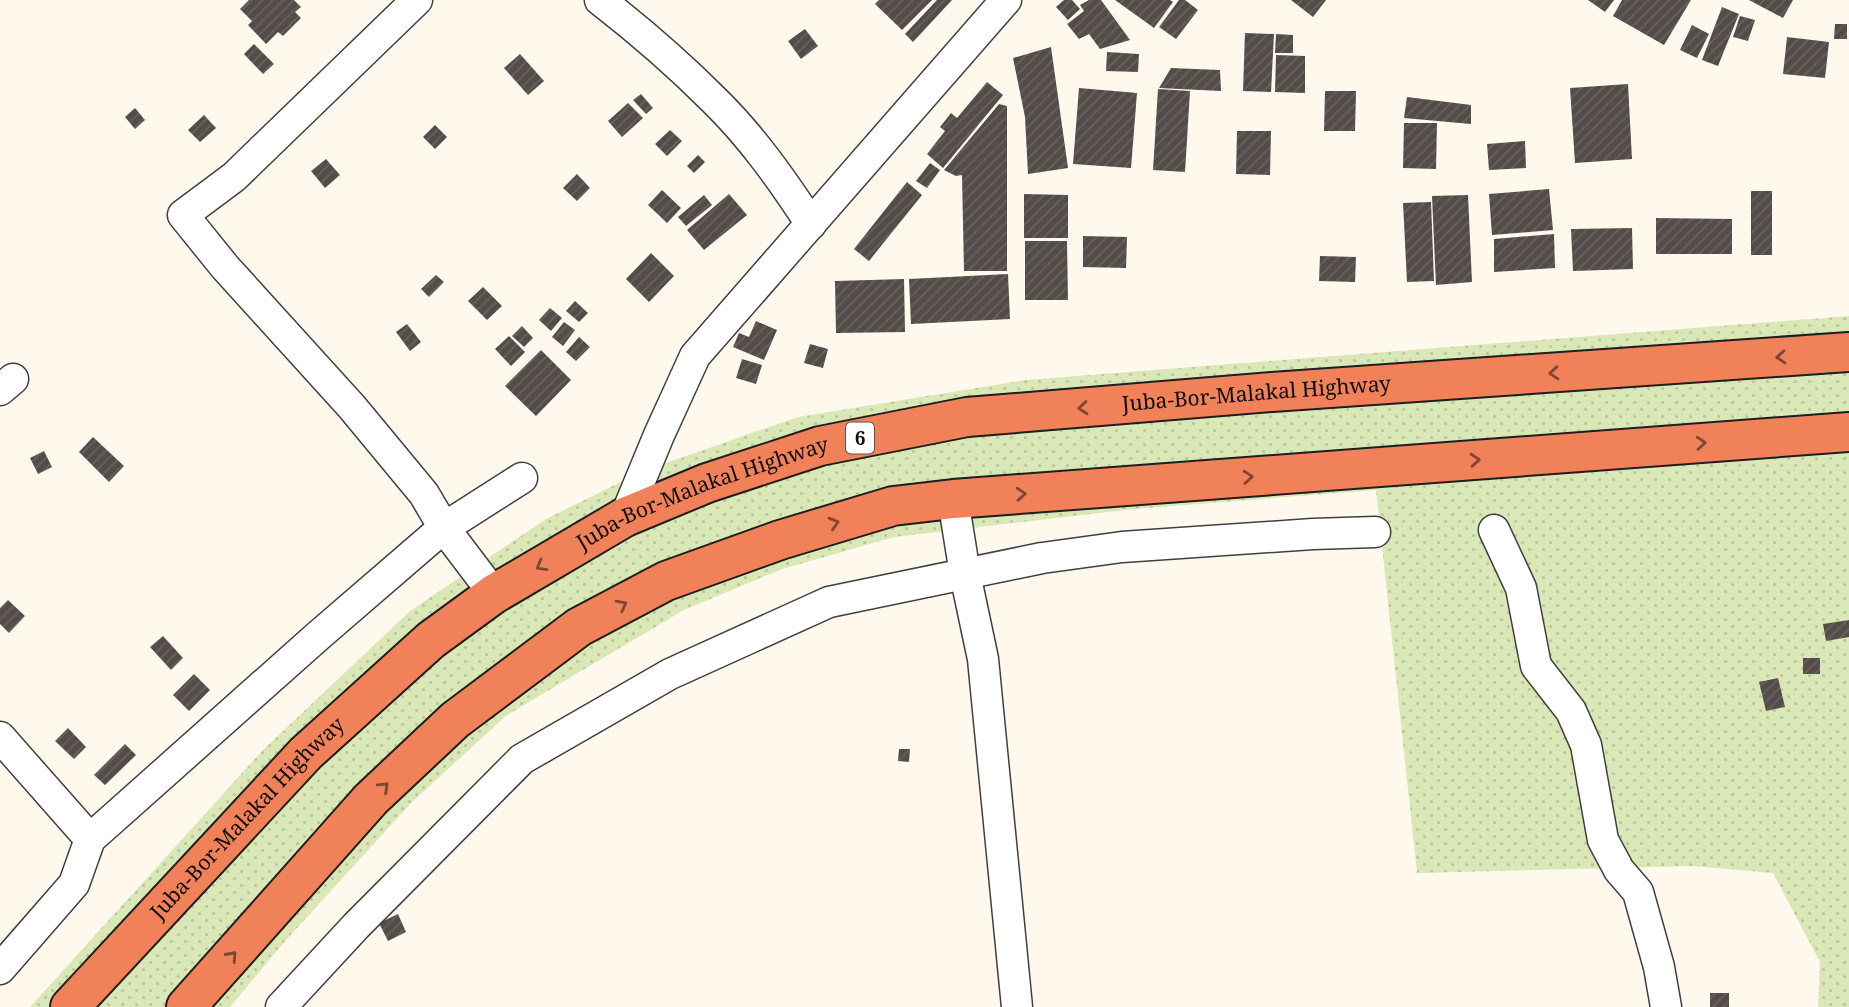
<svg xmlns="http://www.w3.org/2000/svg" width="1849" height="1007" viewBox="0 0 1849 1007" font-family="'Noto Serif',serif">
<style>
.grass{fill:url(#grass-dots)}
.building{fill:url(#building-hatch)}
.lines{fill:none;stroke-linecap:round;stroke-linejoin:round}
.street-casing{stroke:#404040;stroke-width:33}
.highway-casing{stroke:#1e1e1e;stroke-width:42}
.street{stroke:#fff;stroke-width:30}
.highway{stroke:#f18158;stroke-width:38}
.oneway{stroke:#7f4732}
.labels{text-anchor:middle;stroke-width:7;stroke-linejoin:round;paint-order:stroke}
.shield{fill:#fff;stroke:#565656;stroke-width:2}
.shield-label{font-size:19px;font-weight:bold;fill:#0d0d0d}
.street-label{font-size:21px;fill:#0d0d0d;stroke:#fff}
</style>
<defs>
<pattern id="grass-dots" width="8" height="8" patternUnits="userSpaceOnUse" patternTransform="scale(1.75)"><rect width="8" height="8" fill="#dae8b7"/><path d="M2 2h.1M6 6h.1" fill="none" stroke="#bac69c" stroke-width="1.8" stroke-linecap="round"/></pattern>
<pattern id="building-hatch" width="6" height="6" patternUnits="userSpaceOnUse" patternTransform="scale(1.75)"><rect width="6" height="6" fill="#554c49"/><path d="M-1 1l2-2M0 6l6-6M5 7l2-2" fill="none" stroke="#68615f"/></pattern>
</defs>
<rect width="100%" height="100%" fill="#fff8ed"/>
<path class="grass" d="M1849 316V1007H1818L1820 962 1773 873 1693 866 1417 873 1376 490 1134 509 894 537 782 569 684 610 507 715 412 802 287 939 230 1007H30L263 750 410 611 546 519 643 471 798 417 1026 380Z"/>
<g class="building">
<path d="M249 0H294L301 7 295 12 301 18 283 36 278 32 266 44 248 25 252 21 240 9Z"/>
<path d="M879 0H932L902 30 875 4Z"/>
<path d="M937 0H952L913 42 905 34Z"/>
<path d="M1064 0H1072L1080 9 1068 20 1056 7Z"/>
<path d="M1089 0H1101L1130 40 1100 49 1089 34 1079 39 1067 24 1084 11 1080 5Z"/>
<path d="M1115 0H1170L1173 2 1154 28Z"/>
<path d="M1179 0H1185L1198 10 1176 39 1159 27Z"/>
<path d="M1291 0H1326L1313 17Z"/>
<path d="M1588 0H1614L1605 12Z"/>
<path d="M1622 0H1691L1664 45 1613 16Z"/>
<path d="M1749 0H1793L1783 18Z"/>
<path d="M1722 7 1739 14 1718 66 1702 60Z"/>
<path d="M1740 16 1755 20 1748 41 1733 37Z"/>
<path d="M1835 24H1847V39H1834Z"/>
<path d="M1692 25 1709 34 1697 58 1680 50Z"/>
<path d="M805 29 818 46 801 59 788 41Z"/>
<path d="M1245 33 1274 34 1271 92 1243 91Z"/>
<path d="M1276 34 1293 35V53H1275Z"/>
<path d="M1787 37 1829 42 1825 78 1783 74Z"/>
<path d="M254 44 274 64 263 74 244 54Z"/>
<path d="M1051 47 1068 168 1028 174 1025 117 1013 58Z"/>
<path d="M1107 52 1139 54 1138 72 1106 71Z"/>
<path d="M520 54 544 81 528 95 504 68Z"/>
<path d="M1276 55 1305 56V93L1275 92Z"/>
<path d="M1171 68 1220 70 1221 91 1159 88Z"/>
<path d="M987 82 1003 95 943 168 927 154 945 131 940 127 951 113 957 118Z"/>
<path d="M1628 84 1632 159 1575 163 1570 88Z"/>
<path d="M1079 88 1137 93 1131 168 1073 164Z"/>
<path d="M1158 89 1190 91 1185 172 1153 170Z"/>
<path d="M1325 91H1356L1355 131H1324Z"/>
<path d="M641 94 653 108 646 114 633 100Z"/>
<path d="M1407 97 1471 105V124L1404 118Z"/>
<path d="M628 103 643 118 622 137 608 121Z"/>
<path d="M999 104 1007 106V271H964L962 175 956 176 944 170Z"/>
<path d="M135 108 145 120 135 129 125 117Z"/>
<path d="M204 115 216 128 200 142 188 130Z"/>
<path d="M1404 123H1437L1436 169 1403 168Z"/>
<path d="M435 125 447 137 435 149 423 137Z"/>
<path d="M670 130 682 141 667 156 655 144Z"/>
<path d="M1237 131H1271L1270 175 1236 174Z"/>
<path d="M1525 141 1526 168 1489 170 1487 144Z"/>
<path d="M698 155 705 162 694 173 687 166Z"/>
<path d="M326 159 340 175 325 188 311 171Z"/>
<path d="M930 163 940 170 927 188 916 181Z"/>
<path d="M577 174 590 188 577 201 563 188Z"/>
<path d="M907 182 922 195 869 261 854 249Z"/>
<path d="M1549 189 1553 230 1492 235 1489 194Z"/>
<path d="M662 190 681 208 667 223 648 205Z"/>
<rect x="1751" y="191" width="21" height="64"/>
<path d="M729 194 747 215 704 250 687 230Z"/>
<path d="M1024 194 1068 195V238H1024Z"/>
<path d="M704 195 712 205 686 226 678 217Z"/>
<path d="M1468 195 1472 282 1436 285 1432 196Z"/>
<path d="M1431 202 1434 281 1407 282 1403 203Z"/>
<path d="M1656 218 1732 219V254H1656Z"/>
<path d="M1632 228 1633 269 1573 271 1571 229Z"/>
<path d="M1554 234 1555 268 1494 272V239Z"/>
<path d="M1083 236 1127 237 1126 268 1083 267Z"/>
<path d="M1025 241H1067L1068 300H1025Z"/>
<path d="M651 253 674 276 649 302 626 279Z"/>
<path d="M1320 256 1356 257 1355 282 1319 281Z"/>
<path d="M1008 274 1010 319 911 324 909 279Z"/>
<path d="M436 275 444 282 429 297 421 289Z"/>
<path d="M904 279 905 332 836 333 835 281Z"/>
<path d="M483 287 502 306 487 320 468 301Z"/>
<path d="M575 301 588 313 579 322 566 311Z"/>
<path d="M550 308 562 318 551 331 539 320Z"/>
<path d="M756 321 777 330 764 360 733 347 739 333 749 337Z"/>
<path d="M564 322 575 330 563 346 552 337Z"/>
<path d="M407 324 421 342 410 351 396 332Z"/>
<path d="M522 326 533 338 524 347 512 336Z"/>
<path d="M509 336 525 352 511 366 495 349Z"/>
<path d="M579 337 590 347 576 361 566 352Z"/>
<path d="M810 344 828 349 823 368 804 363Z"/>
<path d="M541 350 571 380 536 416 505 386Z"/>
<path d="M742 359 762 365 756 384 736 378Z"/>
<path d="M93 437 124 466 109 482 79 452Z"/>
<path d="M44 451 52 467 38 474 30 458Z"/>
<path d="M8 600 25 616 9 633 0 624V608Z"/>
<path d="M1849 620V637L1826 641 1823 624Z"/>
<path d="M163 636 183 658 171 670 150 647Z"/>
<rect x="1803" y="658" width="17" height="16"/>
<path d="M194 674 210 690 189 711 173 695Z"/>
<path d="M1778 678 1785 707 1766 711 1759 682Z"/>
<path d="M68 728 86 747 74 759 55 741Z"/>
<path d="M125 744 136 755 105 785 94 775Z"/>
<path d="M899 749H910L909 762 898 761Z"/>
<path d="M398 914 406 932 388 941 379 923Z"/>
<rect x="1710" y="993" width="19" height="14"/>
</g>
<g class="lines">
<g class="street-casing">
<g id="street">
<path d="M417 0 234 177 183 215 225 267 352 407 424 494 444 528 494 594"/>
<path d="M600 0C640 31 678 64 714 100 752 137 782 180 811 224"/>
<path d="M0 390 13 379"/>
<path d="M953 499 965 574 983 659 1017 1007"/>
<path d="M625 517 659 435 695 356 1006 0"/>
<path d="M1494 530 1521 588 1536 666 1571 711 1586 745 1603 840 1619 870 1638 892 1659 967 1666 1007"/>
<path d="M0 737 90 839"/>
<path d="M0 969 74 884 90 839 318 636 442 529 522 478"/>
<path d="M281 1007 356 926 522 759 670 674 829 602 1042 558 1122 547 1313 534 1375 532"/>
</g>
</g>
<g class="highway-casing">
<g id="highway">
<path id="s1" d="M70 1007 306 753 431 640 494 594 625 517 707 483 820 446 967 417 1272 392 1849 352"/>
<path d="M186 1007 371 799 455 720 579 627 666 581 780 540 893 506 953 499 1849 432"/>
</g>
</g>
<use href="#street" class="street"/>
<use href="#highway" class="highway"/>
</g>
<defs><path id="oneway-chevron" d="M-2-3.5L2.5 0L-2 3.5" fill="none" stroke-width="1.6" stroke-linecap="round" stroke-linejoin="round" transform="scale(1.75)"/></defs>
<g class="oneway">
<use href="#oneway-chevron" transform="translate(1781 357) rotate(176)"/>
<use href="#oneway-chevron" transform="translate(1554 373) rotate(176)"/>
<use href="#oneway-chevron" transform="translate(1083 408) rotate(175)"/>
<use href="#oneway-chevron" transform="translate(1701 443) rotate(-4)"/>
<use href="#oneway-chevron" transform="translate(1475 460) rotate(-4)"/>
<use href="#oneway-chevron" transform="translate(1248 477) rotate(-4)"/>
<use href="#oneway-chevron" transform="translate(1021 494) rotate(-4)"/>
<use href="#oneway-chevron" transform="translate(834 523) rotate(-17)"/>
<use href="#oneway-chevron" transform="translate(541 566) rotate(150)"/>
<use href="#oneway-chevron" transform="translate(622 605) rotate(-28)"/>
<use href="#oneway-chevron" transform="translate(384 787) rotate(-43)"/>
<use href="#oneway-chevron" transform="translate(232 956) rotate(-48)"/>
</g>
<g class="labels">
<rect class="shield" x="846" y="422.5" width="28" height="31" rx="5"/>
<g class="shield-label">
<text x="860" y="445">6</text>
</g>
<g class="street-label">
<text dy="7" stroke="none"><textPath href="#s1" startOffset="1393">Juba-Bor-Malakal Highway</textPath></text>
<text dy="7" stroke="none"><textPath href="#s1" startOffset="826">Juba-Bor-Malakal Highway</textPath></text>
<text dy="7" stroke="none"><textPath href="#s1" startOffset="259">Juba-Bor-Malakal Highway</textPath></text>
</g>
</g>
</svg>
